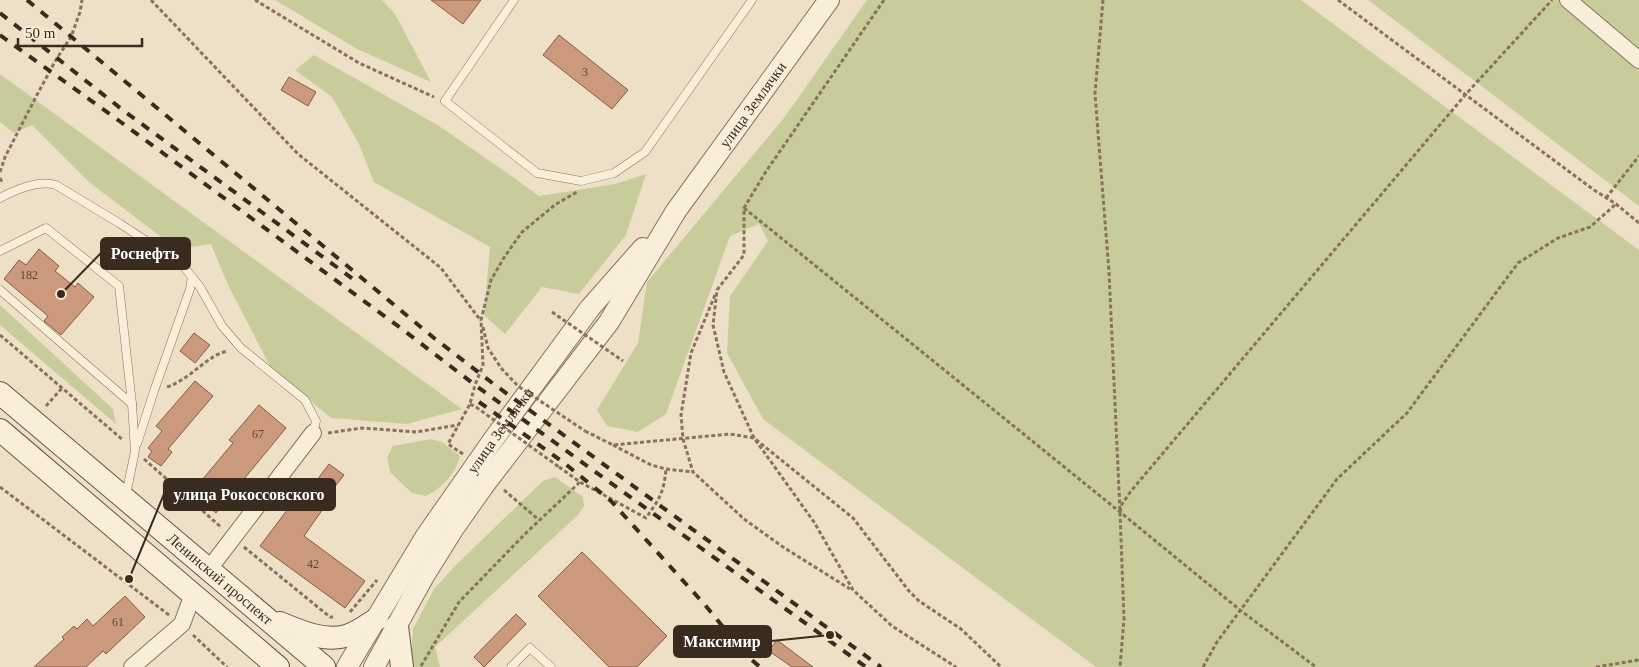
<svg xmlns="http://www.w3.org/2000/svg" width="1639" height="667" viewBox="0 0 1639 667" font-family="'Times New Roman',serif">
<style>
.green{fill:#c8cc9a}
.building{fill:#cb9a7d;stroke:#885b42}
.lines{fill:none;stroke-linecap:round;stroke-linejoin:round}
.service-casing{stroke:#89725c;stroke-width:9}
.minor-casing{stroke:#89725c;stroke-width:18}
.tertiary-casing{stroke:#89725c;stroke-width:22}
.secondary-casing{stroke:#6b533f;stroke-width:24}
.path{stroke:#89725c;stroke-width:3;stroke-dasharray:4 2.5;stroke-linecap:butt}
.service{stroke:#f8eeda;stroke-width:8}
.minor{stroke:#f8eeda;stroke-width:16}
.tertiary{stroke:#f8eeda;stroke-width:20}
.secondary{stroke:#f8eeda;stroke-width:22}
.rail{stroke:#3a2b20;stroke-width:4;stroke-dasharray:9 9;stroke-linecap:butt}
.path-bridge{stroke:#89725c;stroke-width:3;stroke-dasharray:4 2.5;stroke-linecap:butt}
.labels{text-anchor:middle;stroke-width:5;stroke-linejoin:round;paint-order:stroke}
.number-label{font-size:12px;fill:#5e4737}
.street-label{font-size:15px;fill:#3a2b20;stroke:#f5ebd6}
.leader{fill:none;stroke:#3a2b20;stroke-width:2}
.callout-dot{fill:#3a2b20;stroke:#f5ebd6;stroke-width:2}
.callout{fill:#3a2b20;stroke:#3a2b20;stroke-width:2}
.callout-label{font-size:16px;text-anchor:middle;font-weight:bold;fill:#fff}
</style>
<rect width="100%" height="100%" fill="#eee0c7"/>
<g class="green">
<path d="M275 0H382L395 14 431 82 357 49Z"/>
<path d="M867 0H1301L1639 250V667H1096L763 419 727 353 730 296 768 241 759 224 730 236 666 414 638 432 607 426 597 410 638 343 647 282 784 118Z"/>
<path d="M1368 0H1639V206Z"/>
<path d="M314 55 439 126 510 175 539 196 615 184 646 174 626 235 579 294 542 287 505 334 484 315 490 247 374 182 359 144 332 97 295 70Z"/>
<path d="M0 74 247 254 462 409 407 424 331 418 271 368 228 285 211 244 177 249 89 182 32 125 14 133 0 122Z"/>
<path d="M0 305 113 409 116 424 0 325Z"/>
<path d="M431 439 442 442 460 456C456 473 442 488 426 496L412 493 390 472 387 458 393 446Z"/>
<path d="M555 477 583 497 584 506 578 515 435 647 440 667H410L413 629 434 589 455 566 543 481Z"/>
</g>
<g class="building">
<path d="M431 0H481L463 24Z"/>
<path d="M559 35 628 90 612 109 543 55Z"/>
<path d="M289 77 316 92 308 106 281 90Z"/>
<path d="M39 249 59 266 55 271 75 287 78 283 94 297 61 335 44 321 48 316 4 279 19 260 26 265Z"/>
<path d="M194 333 210 345 195 363 180 351Z"/>
<path d="M195 381 213 396 168 449 172 452 161 466 148 457 152 451 148 448 162 431 156 426Z"/>
<path d="M259 405 286 428 216 513 191 493 233 443 229 440Z"/>
<path d="M329 464 344 475 319 507 323 509 304 536 365 581 345 608 260 546 300 493 305 496Z"/>
<path d="M582 552 667 636 637 667H609L538 596Z"/>
<path d="M125 596 145 617 106 654 103 651 86 667H34L64 639 62 637 74 626 77 629 87 619 93 626Z"/>
<path d="M516 614 526 624 484 667 474 657Z"/>
<path d="M777 640 813 667H792L769 651Z"/>
</g>
<g class="lines">
<g class="service-casing">
<g id="service">
<path d="M514 0 445 101 537 173 581 181 614 173 645 152 752 0"/>
<path d="M0 198C15 190 39 180 56 185L119 223 174 259 184 267 200 287 222 326 241 348 305 400 316 421 313 433"/>
<path d="M0 251 46 228 119 286 132 404"/>
<path d="M0 290 132 404 135 451 126 495"/>
<path d="M137 444 154 391 190 289 192 277"/>
<path d="M511 667 530 648 551 667"/>
</g>
</g>
<g class="minor-casing">
<g id="minor">
<path d="M1568 0 1639 60"/>
<path d="M209 569 313 433"/>
<path d="M132 667 182 624 193 594"/>
</g>
</g>
<g class="tertiary-casing">
<g id="tertiary">
<path id="s1" d="M347 667 426 536 493 440 590 308 643 248"/>
<path id="s2" d="M374 667 424 576 454 528 485 484 609 322 676 211 829 0"/>
</g>
</g>
<g class="secondary-casing">
<g id="secondary">
<path id="s3" d="M0 393 324 667"/>
<path d="M0 430 278 667"/>
<path d="M280 623C299 631 324 642 346 636 357 633 367 625 377 619"/>
<path d="M397 626 402 667"/>
</g>
</g>
<g class="path">
<path d="M151 0 298 154 441 268 481 321"/>
<path d="M255 0 359 63 434 97"/>
<path d="M884 0 765 173 744 208V255L717 290 713 325 724 372 754 438 814 522 853 590 892 626 956 667"/>
<path d="M1103 0 1095 94 1109 272 1120 512 1124 619 1120 667"/>
<path d="M1338 0 1594 190 1616 204 1639 223"/>
<path d="M0 172 5 157 39 91 57 58 71 37 80 12 82 0"/>
<path d="M0 178 3 184"/>
<path d="M1606 198 1639 156"/>
<path d="M744 208 1120 512 1240 610 1316 667"/>
<path d="M715 295 691 353 681 415 683 439 693 472 744 519 783 547 850 589"/>
<path d="M483 327 488 348 501 368"/>
<path d="M0 335 123 440"/>
<path d="M167 387C191 379 207 355 228 351"/>
<path d="M470 404 476 407"/>
<path d="M46 406 62 388"/>
<path d="M585 431 613 445 730 434 754 438 853 518 909 591 919 601 961 629 1001 667"/>
<path d="M328 433 362 428 416 432 458 425"/>
<path d="M613 445 651 465 666 469 693 472"/>
<path d="M463 454 448 444 470 404 475 385 483 365 481 320 491 280 505 256 522 232 556 204 577 192"/>
<path d="M144 459 222 528"/>
<path d="M559 467 580 482 646 518C659 499 664 493 666 469"/>
<path d="M0 487 169 615"/>
<path d="M504 490 539 520"/>
<path d="M1120 512 1122 504 1131 491 1466 94 1552 0"/>
<path d="M244 547 330 617H333"/>
<path d="M350 612 377 580"/>
<path d="M193 635 227 667"/>
<path d="M421 666 459 602 526 533 580 482"/>
<path d="M1203 667 1217 642 1337 479 1407 413 1518 263 1558 238 1590 227 1616 204"/>
<path d="M1596 667 1639 660"/>
</g>
<use href="#service" class="service"/>
<use href="#minor" class="minor"/>
<use href="#tertiary" class="tertiary"/>
<use href="#secondary" class="secondary"/>
<g class="rail">
<path d="M27 0 434 338 491 382 881 667"/>
<path d="M0 13 124 111 357 282"/>
<path d="M0 35 118 120 402 329 475 385 866 667"/>
<path d="M479 402 563 462 611 501 705 605 747 656 760 667"/>
</g>
<g class="path-bridge">
<path d="M552 312 623 361"/>
<path d="M501 368 518 386 585 431"/>
<path d="M476 407 559 467"/>
</g>
</g>
<g class="labels">
<g class="number-label">
<text x="585" y="76">3</text>
<text x="29" y="279">182</text>
<text x="258" y="438">67</text>
<text x="313" y="568">42</text>
<text x="118" y="626">61</text>
</g>
<g class="street-label">
<text dy="5" stroke="none"><textPath href="#s2" startOffset="679">улица Землячки</textPath></text>
<text dy="5" stroke="none"><textPath href="#s1" startOffset="282">улица Землячки</textPath></text>
<text dy="5" stroke="none"><textPath href="#s3" startOffset="288">Ленинский проспект</textPath></text>
</g>
</g>
<path class="leader" d="M61 294L101 253M129 579L164 494M830 635L771 641"/>
<g class="callout-dot">
<circle cx="61" cy="294" r="5"/>
<circle cx="129" cy="579" r="5"/>
<circle cx="830" cy="635" r="5"/>
</g>
<g class="callout">
<rect x="101" y="238" width="89" height="31" rx="5"/>
<rect x="164" y="479" width="171" height="31" rx="5"/>
<rect x="674" y="626" width="97" height="31" rx="5"/>
</g>
<g class="callout-label">
<text x="145" y="259">Роснефть</text>
<text x="249" y="500">улица Рокоссовского</text>
<text x="722" y="647">Максимир</text>
</g>
<path d="M18 38v8h124v-8" fill="none" stroke="#3a2b20" stroke-width="2.5"/>
<text x="25" y="38" font-size="15" fill="#3a2b20" stroke="#f5ebd6" stroke-width="4" paint-order="stroke">50 m</text>
</svg>
